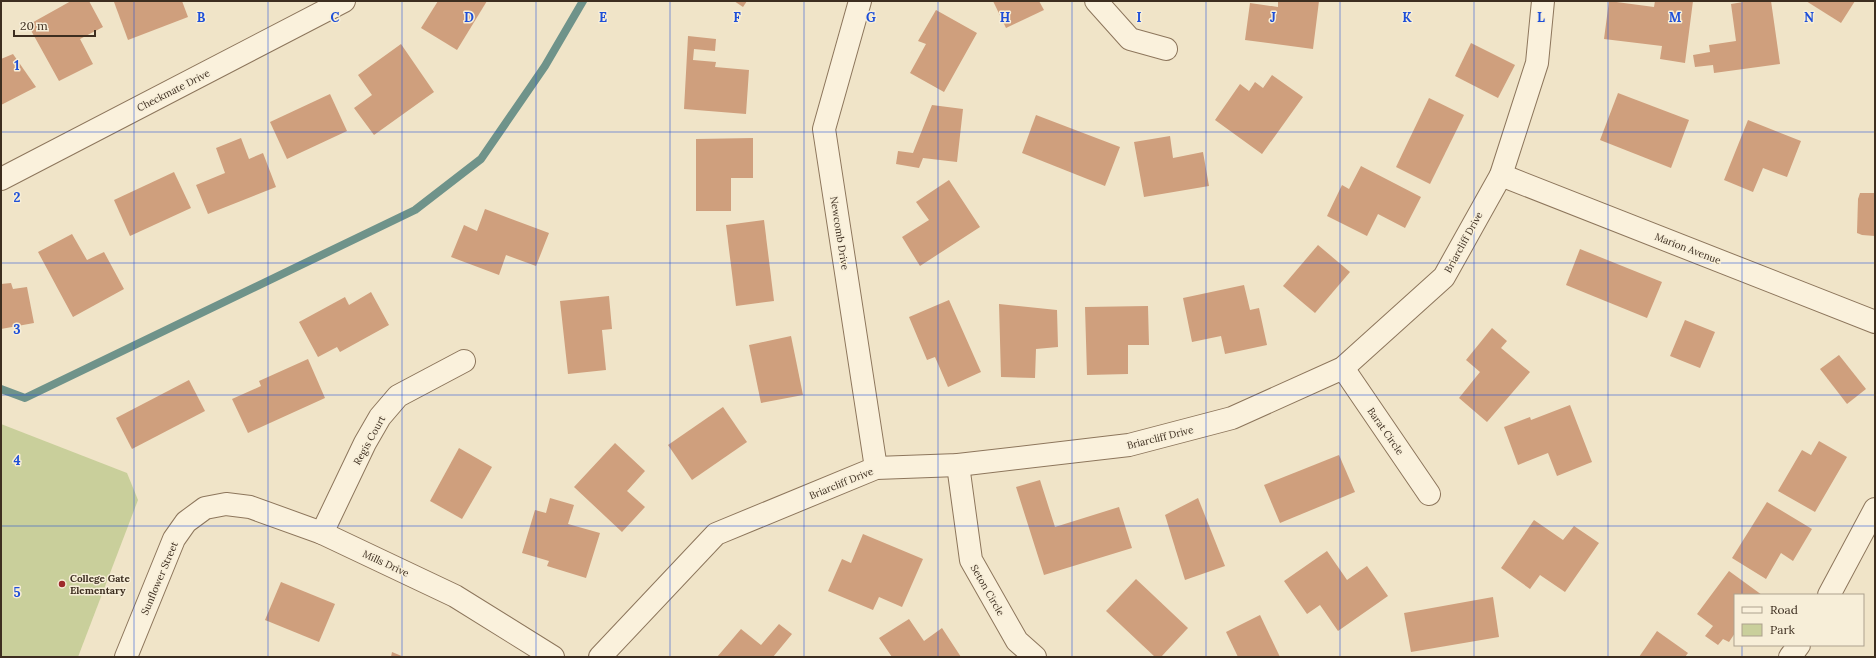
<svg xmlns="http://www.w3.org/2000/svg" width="1876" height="658" viewBox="0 0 1876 658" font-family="Lora,serif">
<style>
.green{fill:#c9cf9b}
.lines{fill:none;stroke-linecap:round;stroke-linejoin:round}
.stream{stroke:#6f938a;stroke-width:8}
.building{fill:#cf9f7d}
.minor-casing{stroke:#8d765c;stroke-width:24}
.minor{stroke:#faf1dc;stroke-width:22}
.grid{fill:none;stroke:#1d4ed8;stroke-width:1;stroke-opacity:0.55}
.poi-dot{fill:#9e2a2b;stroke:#f7eed8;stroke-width:1.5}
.labels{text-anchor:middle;stroke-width:3;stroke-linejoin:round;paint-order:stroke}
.street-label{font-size:10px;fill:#3d2e20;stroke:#f7eed8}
.poi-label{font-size:10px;font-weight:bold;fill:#3d2e20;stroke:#f7eed8;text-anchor:start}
.grid-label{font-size:13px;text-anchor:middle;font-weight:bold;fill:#1d4ed8;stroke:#f7eed8;stroke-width:3;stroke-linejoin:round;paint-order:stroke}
</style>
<rect width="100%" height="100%" fill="#f0e4c8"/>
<path class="green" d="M1 424 127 473 138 500 78 657H1Z"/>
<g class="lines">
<path class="stream" d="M1 389 25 398 415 210 481 159 545 66 583 1"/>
</g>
<g class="building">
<path d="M71 1H89L103 27 80 39 93 64 59 81 28 25Z"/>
<path d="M117 1H182L188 17 128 40 114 2Z"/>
<path d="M438 1H487L457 50 421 28Z"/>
<path d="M734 1H747L743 7Z"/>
<path d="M993 1H1039L1044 10 1006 28Z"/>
<path d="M1278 1H1319L1313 49 1245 40 1250 3 1278 7Z"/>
<path d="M1609 1 1654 7 1655 1H1693L1685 63 1660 59 1662 46 1604 39Z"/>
<path d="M1749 1H1771L1780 64 1714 73 1713 65 1695 67 1693 55 1710 52 1709 45 1736 41 1731 4Z"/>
<path d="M1806 1H1855L1841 23Z"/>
<path d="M936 10 977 33 944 92 910 73 926 44 918 41Z"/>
<path d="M688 36 716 39 715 51 694 49 693 60 716 62 715 67 749 70 746 114 684 109Z"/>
<path d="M1471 43 1515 65 1498 98 1455 76Z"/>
<path d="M401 44 434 92 374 135 354 108 372 95 358 75Z"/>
<path d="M13 54 36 87 1 105V59Z"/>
<path d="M1272 75 1303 97 1262 154 1215 120 1240 84 1249 91 1255 82 1263 88Z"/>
<path d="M1618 93 1689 120 1671 168 1600 140Z"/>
<path d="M330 94 347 131 287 159 270 122Z"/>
<path d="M1429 98 1464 115 1430 184 1396 167Z"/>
<path d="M932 105 963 109 957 162 923 158 919 168 896 164 898 151 913 153Z"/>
<path d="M1036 115 1120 147 1105 186 1022 153Z"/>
<path d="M1748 120 1801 141 1787 177 1763 168 1753 192 1724 180Z"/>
<path d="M1170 136 1173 158 1203 152 1209 186 1144 197 1134 142Z"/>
<path d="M241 138 249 159 263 153 276 187 208 214 196 185 225 173 216 148Z"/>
<path d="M753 138V178H731V211H696V139Z"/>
<path d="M1361 166 1421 197 1405 228 1378 214 1367 236 1327 216 1342 185 1349 189Z"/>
<path d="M174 172 191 208 130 236 114 200Z"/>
<path d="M949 180 980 227 920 266 902 237 929 220 916 202Z"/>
<path d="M1860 193H1875V236L1862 235 1857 233 1858 199Z"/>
<path d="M485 209 549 233 536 266 506 255 499 275 451 257 464 225 477 231Z"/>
<path d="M764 220 774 301 736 306 726 225Z"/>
<path d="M72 234 87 260 104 252 124 289 73 317 38 252Z"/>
<path d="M1318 245 1350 272 1315 313 1283 286Z"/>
<path d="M1580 249 1662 282 1647 318 1566 285Z"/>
<path d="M11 283 13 289 27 287 34 323 1 329V284Z"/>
<path d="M1244 285 1250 310 1259 308 1267 345 1225 354 1221 336 1192 342 1183 298Z"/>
<path d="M371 292 389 325 340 352 337 347 318 357 299 322 345 297 349 305Z"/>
<path d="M609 296 612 329 602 330 606 370 568 374 560 301Z"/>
<path d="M949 300 981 372 948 387 935 357 927 360 909 317Z"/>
<path d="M999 304 1057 310 1058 347 1036 349 1035 378 1001 377Z"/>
<path d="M1148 306 1149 345H1128V374L1087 375 1085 307Z"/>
<path d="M1685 320 1715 332 1700 368 1670 356Z"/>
<path d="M1492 328 1507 341 1501 348 1530 372 1487 422 1459 398 1480 372 1466 360Z"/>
<path d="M791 336 803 395 761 403 749 345Z"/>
<path d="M1839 355 1866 389 1847 404 1820 369Z"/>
<path d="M308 359 325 398 248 433 232 399 261 386 259 381Z"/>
<path d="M189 380 205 411 132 449 116 418Z"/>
<path d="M1570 405 1592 462 1557 476 1548 453 1518 465 1504 427 1530 417 1531 420Z"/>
<path d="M723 407 747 442 692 480 668 445Z"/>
<path d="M1819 441 1847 457 1815 512 1778 491 1802 450 1811 455Z"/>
<path d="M615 443 645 471 627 491 645 507 622 532 574 487Z"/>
<path d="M459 448 492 467 462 519 430 501Z"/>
<path d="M1339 455 1355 492 1280 523 1264 485Z"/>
<path d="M1040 480 1055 527 1119 507 1132 548 1044 575 1016 487Z"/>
<path d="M550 498 574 505 568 524 600 533 586 578 547 566 549 561 522 553 535 510 546 513Z"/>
<path d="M1198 498 1225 566 1185 580 1165 515Z"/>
<path d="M1767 502 1812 529 1793 561 1781 553 1766 579 1732 558Z"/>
<path d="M1534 520 1563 540 1574 526 1599 543 1565 592 1540 575 1530 589 1501 568Z"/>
<path d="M863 534 923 559 902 607 879 597 873 610 828 591 842 559 851 563Z"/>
<path d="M1327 551 1347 580 1367 566 1388 596 1338 631 1320 605 1307 614 1284 581Z"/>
<path d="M1729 571 1762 595H1735V633L1729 642 1723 639 1718 645 1705 636 1713 626 1697 614Z"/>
<path d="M1136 579 1188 628 1161 657H1155L1106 611Z"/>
<path d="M281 582 335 604 319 642 265 620Z"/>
<path d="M1493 597 1499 637 1411 652 1404 613Z"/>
<path d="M1260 615 1280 657H1238L1226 632Z"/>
<path d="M909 619 924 641 942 628 961 657H892L879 638Z"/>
<path d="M779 624 792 634 773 657H717L741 629 761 645Z"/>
<path d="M1657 631 1688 653 1685 657H1639Z"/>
<path d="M392 652 404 657H391Z"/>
</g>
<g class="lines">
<g class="minor-casing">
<g id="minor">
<path d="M860 1 824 129 876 468"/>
<path d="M1096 1 1130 39 1166 49"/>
<path d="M1501 175 1875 322"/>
<path d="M1 179 344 1"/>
<path d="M1343 368 1429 494"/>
<path d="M958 465 971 560 1017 641 1035 657"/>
<path d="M322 533 365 443 380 417 398 396 464 361"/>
<path d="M1829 595 1875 509"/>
<path d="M126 657 174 539 186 522 205 508 226 504 250 507 322 533 455 596 553 657"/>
<path d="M600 657 716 534 876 468 958 465 1129 445 1232 418 1343 368 1444 277 1501 175 1537 63 1543 1"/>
<path d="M1790 657 1799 645"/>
</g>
</g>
<use href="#minor" class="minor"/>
</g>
<path class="grid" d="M134 1V657M268 1V657M402 1V657M536 1V657M670 1V657M804 1V657M938 1V657M1072 1V657M1206 1V657M1340 1V657M1474 1V657M1608 1V657M1742 1V595M1 132H1875M1 263H1875M1 395H1875M1 526H1875M1742 645V657"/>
<circle class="poi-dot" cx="62" cy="584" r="4"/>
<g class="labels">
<g class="street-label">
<text transform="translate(173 90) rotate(-27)" y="4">Checkmate Drive</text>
<text transform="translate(840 233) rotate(81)" y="4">Newcomb Drive</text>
<text transform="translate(1463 242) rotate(-61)" y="4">Briarcliff Drive</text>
<text transform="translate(1688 248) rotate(21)" y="4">Marion Avenue</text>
<text transform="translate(1386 431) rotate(55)" y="4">Barat Circle</text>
<text transform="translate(1160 437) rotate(-14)" y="4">Briarcliff Drive</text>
<text transform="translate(369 440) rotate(-61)" y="4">Regis Court</text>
<text transform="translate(841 483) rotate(-22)" y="4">Briarcliff Drive</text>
<text transform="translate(386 563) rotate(25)" y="4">Mills Drive</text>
<text transform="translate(159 578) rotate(-67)" y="4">Sunflower Street</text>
<text transform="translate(988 590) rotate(60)" y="4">Seton Circle</text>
</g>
<g class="poi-label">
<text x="70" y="582">College Gate<tspan x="70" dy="12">Elementary</tspan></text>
</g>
</g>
<g class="grid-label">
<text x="201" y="22">B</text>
<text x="335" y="22">C</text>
<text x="469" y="22">D</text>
<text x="603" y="22">E</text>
<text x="737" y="22">F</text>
<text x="871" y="22">G</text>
<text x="1005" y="22">H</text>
<text x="1139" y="22">I</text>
<text x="1273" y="22">J</text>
<text x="1407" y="22">K</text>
<text x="1541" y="22">L</text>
<text x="1675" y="22">M</text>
<text x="1809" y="22">N</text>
<text x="17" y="70">1</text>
<text x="17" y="202">2</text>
<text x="17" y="334">3</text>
<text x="17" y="465">4</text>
<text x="17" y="597">5</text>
</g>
<rect width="1876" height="658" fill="none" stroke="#3d2e20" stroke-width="4"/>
<rect x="1734" y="594" width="130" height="52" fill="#f7eed8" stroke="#ada18e"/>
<rect x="1742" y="607" width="20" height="6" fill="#faf1dc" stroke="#ada18e"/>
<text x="1770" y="614" font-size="12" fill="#3d2e20">Road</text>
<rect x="1742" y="624" width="20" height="12" fill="#c9cf9b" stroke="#ada18e"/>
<text x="1770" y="634" font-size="12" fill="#3d2e20">Park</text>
<path d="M14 30v6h81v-6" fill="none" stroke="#3d2e20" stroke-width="2"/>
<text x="20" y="30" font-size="12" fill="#3d2e20" stroke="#f7eed8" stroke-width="3" paint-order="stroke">20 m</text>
</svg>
